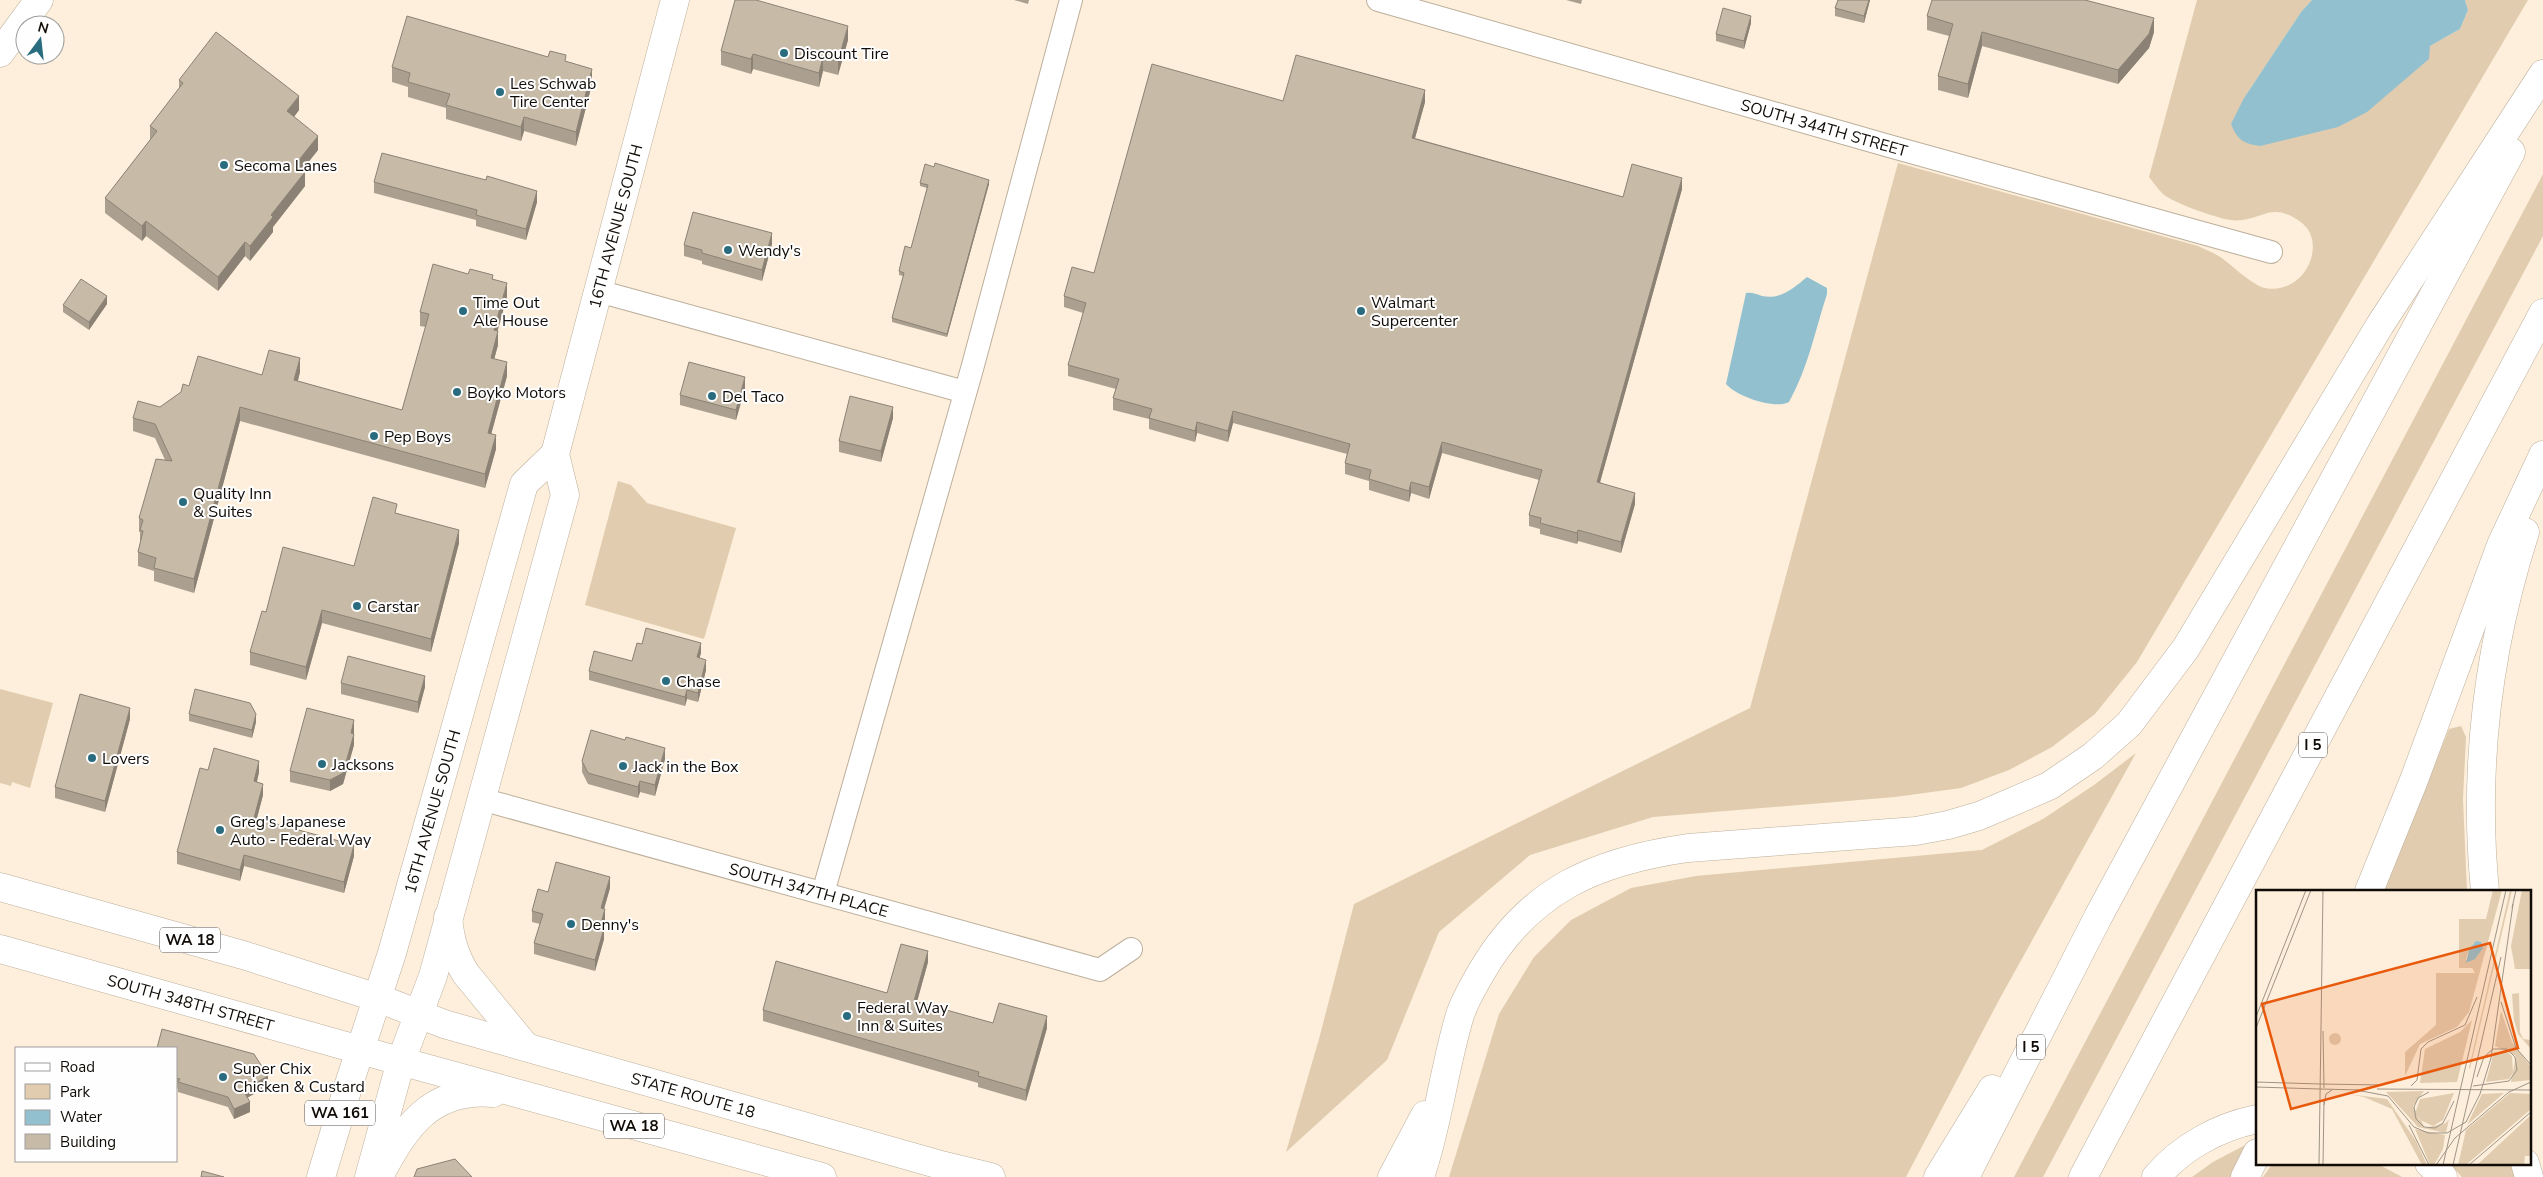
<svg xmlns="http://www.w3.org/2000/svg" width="2543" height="1177" viewBox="0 0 2543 1177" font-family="'Nunito Sans',sans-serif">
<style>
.green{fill:#e1ccaf}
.water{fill:#92c0cf}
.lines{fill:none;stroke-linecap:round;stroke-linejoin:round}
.street-casing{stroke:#bcaf9c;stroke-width:24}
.primary-casing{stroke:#bcaf9c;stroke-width:29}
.highway-casing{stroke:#bcaf9c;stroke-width:29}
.street{stroke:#fff;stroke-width:22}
.primary{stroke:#fff;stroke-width:28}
.highway{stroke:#fff;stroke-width:28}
.wall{fill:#aba090}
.shaded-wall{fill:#8b8275}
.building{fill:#c7baa7;stroke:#8b8275}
.poi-dot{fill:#2a6c7f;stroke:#fefefe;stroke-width:2}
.labels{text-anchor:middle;stroke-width:4;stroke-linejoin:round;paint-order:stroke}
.shield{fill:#fefefe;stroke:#575450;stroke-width:1}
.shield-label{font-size:15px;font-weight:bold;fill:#100b06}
.poi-label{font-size:16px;fill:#100b06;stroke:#fefefe;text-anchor:start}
.street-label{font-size:16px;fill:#100b06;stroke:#fefefe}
.inset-road{fill:none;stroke:#9e9486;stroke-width:1}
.view{fill:#e8590c;fill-opacity:0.15;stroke:#e8590c;stroke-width:2.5}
.inset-edge{fill:none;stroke:#100b06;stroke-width:2.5}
</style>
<rect width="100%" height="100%" fill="#fdefdb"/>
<g class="green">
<path d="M2197 0H2312L2301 12 2244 98 2430 46 2460 29 2468 10 2465 0H2528L2137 662 2095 714 2052 747 2009 770 1961 788 1895 797 1653 817 1530 855 1439 932 1387 1060 1286 1152 1319 1039 1354 904 1750 708 1898 163 2198 246C2206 250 2214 253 2222 258 2232 266 2254 286 2265 288 2304 296 2328 244 2302 223 2269 198 2261 224 2230 220 2217 218 2173 203 2163 194 2158 189 2153 182 2149 177Z"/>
<path d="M2543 174V236L2043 1177H2014Z"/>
<path d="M618 481 631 485 647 503 736 528 704 639 585 605Z"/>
<path d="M0 689 53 703 30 788 12 782 11 786 0 783Z"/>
<path d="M2461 726 2466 737 2463 799 2467 891H2384L2449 729Z"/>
<path d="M2136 753 1999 1000 1906 1177H1449L1499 1014 1534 957 1571 920 1631 888 1696 876 1982 850 2043 819 2094 785Z"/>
<path d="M2249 1143 2231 1177H2192L2213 1162Z"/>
<path d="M2273 1163H2376L2402 1177H2263Z"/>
<path d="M2449 1163H2513L2516 1177H2462Z"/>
</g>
<g class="water">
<path d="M2312 0H2465L2468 10 2460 29 2430 46 2429 59 2367 112 2338 127 2260 146C2243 144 2237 139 2231 124L2244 98 2301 12Z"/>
<path d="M1807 277 1827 288V294C1815 331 1808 368 1789 402 1775 410 1736 396 1726 384L1746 293C1752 292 1756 294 1762 296 1780 300 1794 288 1807 277Z"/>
</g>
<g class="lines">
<g class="street-casing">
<g id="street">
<path id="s1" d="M1378 0 1889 146 2271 252"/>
<path d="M598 291 965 392"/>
<path id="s2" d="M481 799 1100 970 1131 949"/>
<path d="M823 893 972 369 1071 0"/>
</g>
</g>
<g class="primary-casing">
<g id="primary">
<path d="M0 53 39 0"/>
<path d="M0 887 243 955 378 998"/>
<path id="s3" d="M0 949 360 1050"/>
<path id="s4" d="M321 1177 349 1084 392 953 524 484 555 454"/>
<path id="s5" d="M369 1177 401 1061 433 976 565 495 555 454 675 0"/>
</g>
</g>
<g class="highway-casing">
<g id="highway">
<path d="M2369 891 2414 780 2501 545 2543 455"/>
<path d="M2485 891C2473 769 2488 648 2525 532"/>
<path d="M448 917C450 938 454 955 466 974L526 1047"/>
<path id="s6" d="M378 998 444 1024 937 1164 991 1177"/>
<path d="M360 1050 822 1177"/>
<path d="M2429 1163 2443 1177"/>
<path d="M2525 1163 2529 1177"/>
<path d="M379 1177C404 1127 431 1088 493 1093"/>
<path d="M1392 1177 1425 1115"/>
<path d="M1420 1177C1438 1125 1444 1068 1460 1015 1465 1000 1474 985 1482 971 1530 889 1597 861 1688 848L1916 831 1948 825 1979 816 2049 786 2093 756 2129 724 2186 648 2380 325 2543 74"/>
<path d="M1938 1177 1992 1089"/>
<path d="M1965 1177 2098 917 2511 152"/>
<path d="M2083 1177 2543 313"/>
<path d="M2156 1177C2182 1147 2218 1127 2257 1119"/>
<path d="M2245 1177 2257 1153"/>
</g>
</g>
<use href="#street" class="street"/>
<use href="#primary" class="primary"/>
<use href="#highway" class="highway"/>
</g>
<g class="wall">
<path d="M1014 0H1029L1028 4Z"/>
<path d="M1566 0H1582L1581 4Z"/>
<path d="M1838 0H1870L1864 23 1835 16V8Z"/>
<path d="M1927 16 2154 32 2149 48 2118 84 1982 46 1968 98 1938 90V76L1949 36 1927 30Z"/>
<path d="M1751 23 1744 49 1716 41V34Z"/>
<path d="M848 40 838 75 823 71 819 87 753 69 751 74 721 65V51Z"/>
<path d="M566 62 592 84 576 146 524 131 521 141 446 119V108L408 97V87L392 82V67Z"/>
<path d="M179 80 299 110 294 117 318 150 302 170 305 186 273 227V232L250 261 245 256 218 291 146 236 142 241 105 213V198L150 140V126L179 89Z"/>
<path d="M1283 101 1425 102 1415 138 1623 197 1682 189 1600 482 1635 504 1621 553 1578 541 1577 544 1540 534V529L1529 526V515L1539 480 1442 453 1429 499 1411 493 1409 502 1369 490V481L1345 474V463L1347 454 1233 423 1228 442 1197 433 1195 442 1149 429V419L1113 410V398L1116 389 1068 376V365L1083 313 1064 307V296L1094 273Z"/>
<path d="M374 182 537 202 526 240 476 226V220L374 193Z"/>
<path d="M920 183 989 184 947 337 892 322V318L903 276 899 275V271L911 248 927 188 920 186Z"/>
<path d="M772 244 762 281 702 264V261L684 256V245Z"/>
<path d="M468 274 493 279 507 297 497 331 498 345 494 359 507 376 491 434 496 449 485 488 240 421 194 593 154 581V571L138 566V552L140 543V532H139V518L165 460 155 438 133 431V418L160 407 181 392 189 386 262 375 300 372 298 381 402 410 426 327 420 326V312Z"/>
<path d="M107 304 89 330 63 312V305Z"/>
<path d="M745 388 736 420 680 405V395Z"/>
<path d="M893 418 881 462 839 452V441Z"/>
<path d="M397 513 459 543 431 652 322 623 306 680 250 665V652L266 612 354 566Z"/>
<path d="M642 644 701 653 699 658 706 670 698 702 687 699 685 706 589 680V671L632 661Z"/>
<path d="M341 683 425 687 418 713 341 694Z"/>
<path d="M189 714 256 722 252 738 189 721Z"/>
<path d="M130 719 105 812 55 798V787Z"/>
<path d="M354 732V745L343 784 330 791 290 782V771Z"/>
<path d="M665 759 655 796 640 792 638 798 588 784 582 772V761Z"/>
<path d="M208 770 259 772 257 782 263 795 257 818 354 856 344 893 244 866 240 881 177 864V852Z"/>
<path d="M610 888 604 909 605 920 603 928 604 939 595 971 534 954V943L540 924 532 922V911L548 892Z"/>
<path d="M928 962 917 1002 993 1023 1047 1028 1026 1101 978 1087V1083L763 1021V1010L887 993Z"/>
<path d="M176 1048 268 1086 247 1098 250 1112 234 1119 228 1107 178 1092V1089L176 1088Z"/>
</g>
<g class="shaded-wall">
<path d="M1869 0H1870L1864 23V16Z"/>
<path d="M1751 16V23L1744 49V41Z"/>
<path d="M2154 18V32L2149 48 2118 84V70Z"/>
<path d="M848 26V40L838 75V61Z"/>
<path d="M1982 32V46L1968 98V84Z"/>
<path d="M753 54V69L751 74V59Z"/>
<path d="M823 57V71L819 87V73Z"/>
<path d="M592 69V84L576 146V132Z"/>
<path d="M1425 90V102L1412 149V138Z"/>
<path d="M299 96V110L287 126V111Z"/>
<path d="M524 117V131L521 141V127Z"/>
<path d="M318 136V150L295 179V165Z"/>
<path d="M305 172V186L273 227V232L250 261V246L271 215Z"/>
<path d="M1682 178V189L1597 493V482Z"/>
<path d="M989 180V184L947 337V334Z"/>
<path d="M537 191V202L526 240V229Z"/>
<path d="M146 221V236L142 241V226Z"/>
<path d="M772 233V244L762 281V270Z"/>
<path d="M245 242V256L218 291V277Z"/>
<path d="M507 283V297L494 344V330Z"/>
<path d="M107 296V304L89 330V322Z"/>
<path d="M498 331V345L491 371V358Z"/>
<path d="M300 358V372L294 394V380Z"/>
<path d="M507 362V376L488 446V433Z"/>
<path d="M745 377V388L736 420V410Z"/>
<path d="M240 407V421L194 593V579Z"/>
<path d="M893 407V418L881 462V451Z"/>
<path d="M1233 411V423L1228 442V431Z"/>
<path d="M1197 422V433L1195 442V431Z"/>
<path d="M496 435V449L485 488V474Z"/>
<path d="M1442 442V453L1429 499V487Z"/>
<path d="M1411 482V493L1409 502V491Z"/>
<path d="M1635 493V504L1621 553V542Z"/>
<path d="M459 530V543L431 652V639Z"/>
<path d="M1578 530V541L1577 544V533Z"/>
<path d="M322 610V623L306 680V667Z"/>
<path d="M701 643V653L697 667V657Z"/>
<path d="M706 660V670L698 702V693Z"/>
<path d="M425 676V687L418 713V702Z"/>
<path d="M687 690V699L685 706V697Z"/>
<path d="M130 708V719L105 812V801Z"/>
<path d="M256 714V722L252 738V730Z"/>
<path d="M354 720V732L351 744V733Z"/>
<path d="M354 734V745L343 784 330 791V780Z"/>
<path d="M665 748V759L655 796V785Z"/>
<path d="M259 761V772L254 793V781Z"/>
<path d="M640 781V792L638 798V787Z"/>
<path d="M263 784V795L254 829V818Z"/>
<path d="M354 845V856L344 893V882Z"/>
<path d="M244 855V866L240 881V870Z"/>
<path d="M610 877V888L601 919V908Z"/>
<path d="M605 909V920L600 939V927Z"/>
<path d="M604 928V939L595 971V960Z"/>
<path d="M928 951V962L914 1012V1001Z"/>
<path d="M1047 1016V1028L1026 1101V1090Z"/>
<path d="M268 1076V1086L243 1100V1090Z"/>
<path d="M250 1102V1112L234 1119V1109Z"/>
</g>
<g class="building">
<path d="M735 0H756L848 26 838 61 823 57 819 73 753 54 751 59 721 51Z"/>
<path d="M1838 0H1869L1864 16 1835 8Z"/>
<path d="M1932 0H2085L2154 18 2149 34 2118 70 1982 32 1968 84 1938 76 1953 24 1927 16Z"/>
<path d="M1723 8 1751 16 1744 41 1716 34Z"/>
<path d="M407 16 548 57 550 51 566 55 565 61 592 69 576 132 524 117 521 127 446 105 450 94 408 82 410 73 392 67Z"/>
<path d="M216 32 299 96 287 111 318 136 295 165 305 172 271 215 273 217 250 246 245 242 218 277 146 221 142 226 105 198 157 131 150 126 183 83 179 80Z"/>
<path d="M1296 55 1425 90 1412 138 1623 197 1632 164 1682 178 1597 482 1635 493 1621 542 1578 530 1577 533 1540 523 1541 518 1529 515 1542 470 1442 442 1429 487 1411 482 1409 491 1369 479 1371 470 1345 463 1350 444 1233 411 1228 431 1197 422 1195 431 1149 418 1152 409 1113 398 1119 379 1068 365 1086 303 1064 296 1072 267 1094 273 1152 64 1283 101Z"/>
<path d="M382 153 486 180 487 176 537 191 526 229 476 215 477 210 374 182Z"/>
<path d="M935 163 989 180 947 334 892 318 904 273 899 271 905 246 911 248 928 185 920 183 925 164 934 167Z"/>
<path d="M693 212 772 233 762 270 702 253V250L684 245Z"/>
<path d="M433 264 468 274 470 269 493 275 492 279 507 283 494 330 498 331 491 358 507 362 488 433 496 435 485 474 240 407 194 579 154 568 156 558 138 552 143 531 140 530 143 520 139 518 156 459 172 461 155 424 133 418 138 401 160 407 181 392 183 384 189 386 198 356 262 375 269 350 300 358 294 380 402 410 429 314 420 312Z"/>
<path d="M81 279 107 296 89 322 63 305Z"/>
<path d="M689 362 745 377 736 410 680 395Z"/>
<path d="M850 396 893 407 881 451 839 441Z"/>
<path d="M373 497 397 504 395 513 459 530 431 639 322 610 306 667 250 652 262 611 266 612 283 547 354 566Z"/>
<path d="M646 628 701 643 697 657 706 660 698 693 687 690 685 697 589 671 594 651 632 661 637 643 642 644Z"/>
<path d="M348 656 425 676 418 702 341 683Z"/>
<path d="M195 689 250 703 256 714 252 730 189 714Z"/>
<path d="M80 694 130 708 105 801 55 787Z"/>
<path d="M307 708 354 720 351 733 354 734 343 773 330 780 290 771Z"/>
<path d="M591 730 625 740 626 737 665 748 655 785 640 781 638 787 588 773 582 761Z"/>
<path d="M214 748 259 761 254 781 263 784 254 818 354 845 344 882 244 855 240 870 177 852 200 768 208 770Z"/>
<path d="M556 862 610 877 601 908 605 909 600 927 604 928 595 960 534 943 543 914 532 911 538 889 548 892Z"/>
<path d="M901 944 928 951 914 1001 993 1023 999 1003 1047 1016 1026 1090 978 1076 979 1072 763 1010 776 961 887 993Z"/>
<path d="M162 1029 254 1054 268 1076 243 1090 250 1102 234 1109 228 1097 178 1082 180 1079 176 1078V1048H157Z"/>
<path d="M455 1159 472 1177H414L417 1169Z"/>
<path d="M202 1171 224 1177H201Z"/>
</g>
<g class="poi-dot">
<circle cx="784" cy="53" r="5"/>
<circle cx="500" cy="92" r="5"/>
<circle cx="224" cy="165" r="5"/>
<circle cx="728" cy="250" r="5"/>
<circle cx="463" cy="311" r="5"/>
<circle cx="1361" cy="311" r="5"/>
<circle cx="457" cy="392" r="5"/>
<circle cx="712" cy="396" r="5"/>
<circle cx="374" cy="436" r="5"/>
<circle cx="183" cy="502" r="5"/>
<circle cx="357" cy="606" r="5"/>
<circle cx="666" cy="681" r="5"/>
<circle cx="92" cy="758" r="5"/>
<circle cx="322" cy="764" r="5"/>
<circle cx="623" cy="766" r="5"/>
<circle cx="220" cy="830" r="5"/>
<circle cx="571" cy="924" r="5"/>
<circle cx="847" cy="1016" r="5"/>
<circle cx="223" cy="1077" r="5"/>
</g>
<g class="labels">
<g class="shield">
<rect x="2299" y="732.5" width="28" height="25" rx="4"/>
<rect x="160" y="927.5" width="60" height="25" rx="4"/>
<rect x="2017" y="1034.5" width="28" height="25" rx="4"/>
<rect x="305" y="1100.5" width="70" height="25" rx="4"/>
<rect x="604" y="1113.5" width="60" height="25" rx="4"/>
</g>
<g class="shield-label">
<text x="2313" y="750">I 5</text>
<text x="190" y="945">WA 18</text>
<text x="2031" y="1052">I 5</text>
<text x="340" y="1118">WA 161</text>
<text x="634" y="1131">WA 18</text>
</g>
<g class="poi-label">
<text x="794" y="59">Discount Tire</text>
<text x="510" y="89">Les Schwab<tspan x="510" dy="18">Tire Center</tspan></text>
<text x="234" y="171">Secoma Lanes</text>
<text x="738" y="256">Wendy's</text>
<text x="473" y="308">Time Out<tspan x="473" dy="18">Ale House</tspan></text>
<text x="1371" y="308">Walmart<tspan x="1371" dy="18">Supercenter</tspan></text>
<text x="467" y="398">Boyko Motors</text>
<text x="722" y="402">Del Taco</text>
<text x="384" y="442">Pep Boys</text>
<text x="193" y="499">Quality Inn<tspan x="193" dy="18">&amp; Suites</tspan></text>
<text x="367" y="612">Carstar</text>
<text x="676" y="687">Chase</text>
<text x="102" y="764">Lovers</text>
<text x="332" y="770">Jacksons</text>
<text x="633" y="772">Jack in the Box</text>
<text x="230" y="827">Greg's Japanese<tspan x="230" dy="18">Auto - Federal Way</tspan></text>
<text x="581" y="930">Denny's</text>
<text x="857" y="1013">Federal Way<tspan x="857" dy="18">Inn &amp; Suites</tspan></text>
<text x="233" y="1074">Super Chix<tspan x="233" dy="18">Chicken &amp; Custard</tspan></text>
</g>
<g class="street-label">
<text dy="6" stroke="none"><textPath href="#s1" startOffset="464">SOUTH 344TH STREET</textPath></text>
<text dy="6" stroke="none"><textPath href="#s5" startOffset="988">16TH AVENUE SOUTH</textPath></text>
<text dy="6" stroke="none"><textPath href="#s4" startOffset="382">16TH AVENUE SOUTH</textPath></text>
<text dy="6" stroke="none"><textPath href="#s2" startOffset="340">SOUTH 347TH PLACE</textPath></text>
<text dy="6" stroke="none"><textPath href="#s3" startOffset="198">SOUTH 348TH STREET</textPath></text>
<text dy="6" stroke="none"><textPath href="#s6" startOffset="330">STATE ROUTE 18</textPath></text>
</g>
</g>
<g transform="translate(2256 890)">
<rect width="275" height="275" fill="#fdefdb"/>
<path d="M237 0H246L213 122 201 137 164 154 149 186V162L180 135V83H219L216 78H203V29H230ZM214 57H227L212 73 210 69ZM254 0H256L214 179 213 178ZM266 0H275V79H259L255 56ZM263 103 264 142 267 149 275 150V159L262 144 258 130 256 104ZM245 121 256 152 275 177V190L255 192 260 166 239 156ZM216 130 201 192 164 193 169 159 204 142ZM73 149a6 6 0 1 1 12 0a6 6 0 1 1-12 0ZM238 162H251L256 166 257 183 253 189 230 192ZM168 201 157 216 169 238 190 233 193 229 190 243 162 237 130 202ZM198 203 187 230 177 236 164 230 160 221 164 209ZM248 203 211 235 226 204ZM254 203 275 204V219L210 275H202L210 240ZM92 204 131 209 160 251 171 275H166L136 219 108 207ZM275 225V266H269L268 275H221ZM159 239 189 245 187 259 178 275H174Z" fill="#e1ccaf" fill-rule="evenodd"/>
<path d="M220 51 225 52 227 58 219 69 210 73 213 60Z" fill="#92c0cf"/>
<path class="inset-road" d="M256 18 260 0M245 112 260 158 275 175M0 127 50 0M0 138 55 0M67 141 68 198M0 192 64 194M64 194 126 195M155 196 161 190 165 159 172 152 209 135 221 107M217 196 253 191 261 180 259 167 251 159H237L228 167 221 187M0 197 64 199M64 199 104 200M121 199 275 200M100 200 132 206 158 237 172 243H191L210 232 224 204 235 168 257 14M173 202 162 208 158 217 160 229 168 237 179 238 187 233 198 211M68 215 70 204 76 200M153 235 173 275M63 275 67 0M67 275 68 211M180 275 199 248 253 202 275 192M187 275 250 0M197 275 245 67M213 275 275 222"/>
<path class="view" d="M234 53 262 158 35 219 6 114Z"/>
<rect width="275" height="275" class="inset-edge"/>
</g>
<rect x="15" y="1047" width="162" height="115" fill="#fefefe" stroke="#9f9d9b"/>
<rect x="25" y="1063" width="25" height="8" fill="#ffffff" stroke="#9f9d9b"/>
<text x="60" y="1072" font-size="15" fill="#100b06">Road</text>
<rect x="25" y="1084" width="25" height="15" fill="#e1ccaf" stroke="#9f9d9b"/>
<text x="60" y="1097" font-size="15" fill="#100b06">Park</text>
<rect x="25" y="1110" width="25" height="15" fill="#92c0cf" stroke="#9f9d9b"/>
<text x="60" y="1122" font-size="15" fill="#100b06">Water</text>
<rect x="25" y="1134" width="25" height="15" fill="#c7baa7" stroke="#9f9d9b"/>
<text x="60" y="1147" font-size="15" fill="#100b06">Building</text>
<g transform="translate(40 40) rotate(15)"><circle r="24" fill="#fefefe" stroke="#9f9d9b"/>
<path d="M0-4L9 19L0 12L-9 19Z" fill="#2a6c7f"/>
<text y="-8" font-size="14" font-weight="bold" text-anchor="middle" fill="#100b06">N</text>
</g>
</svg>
